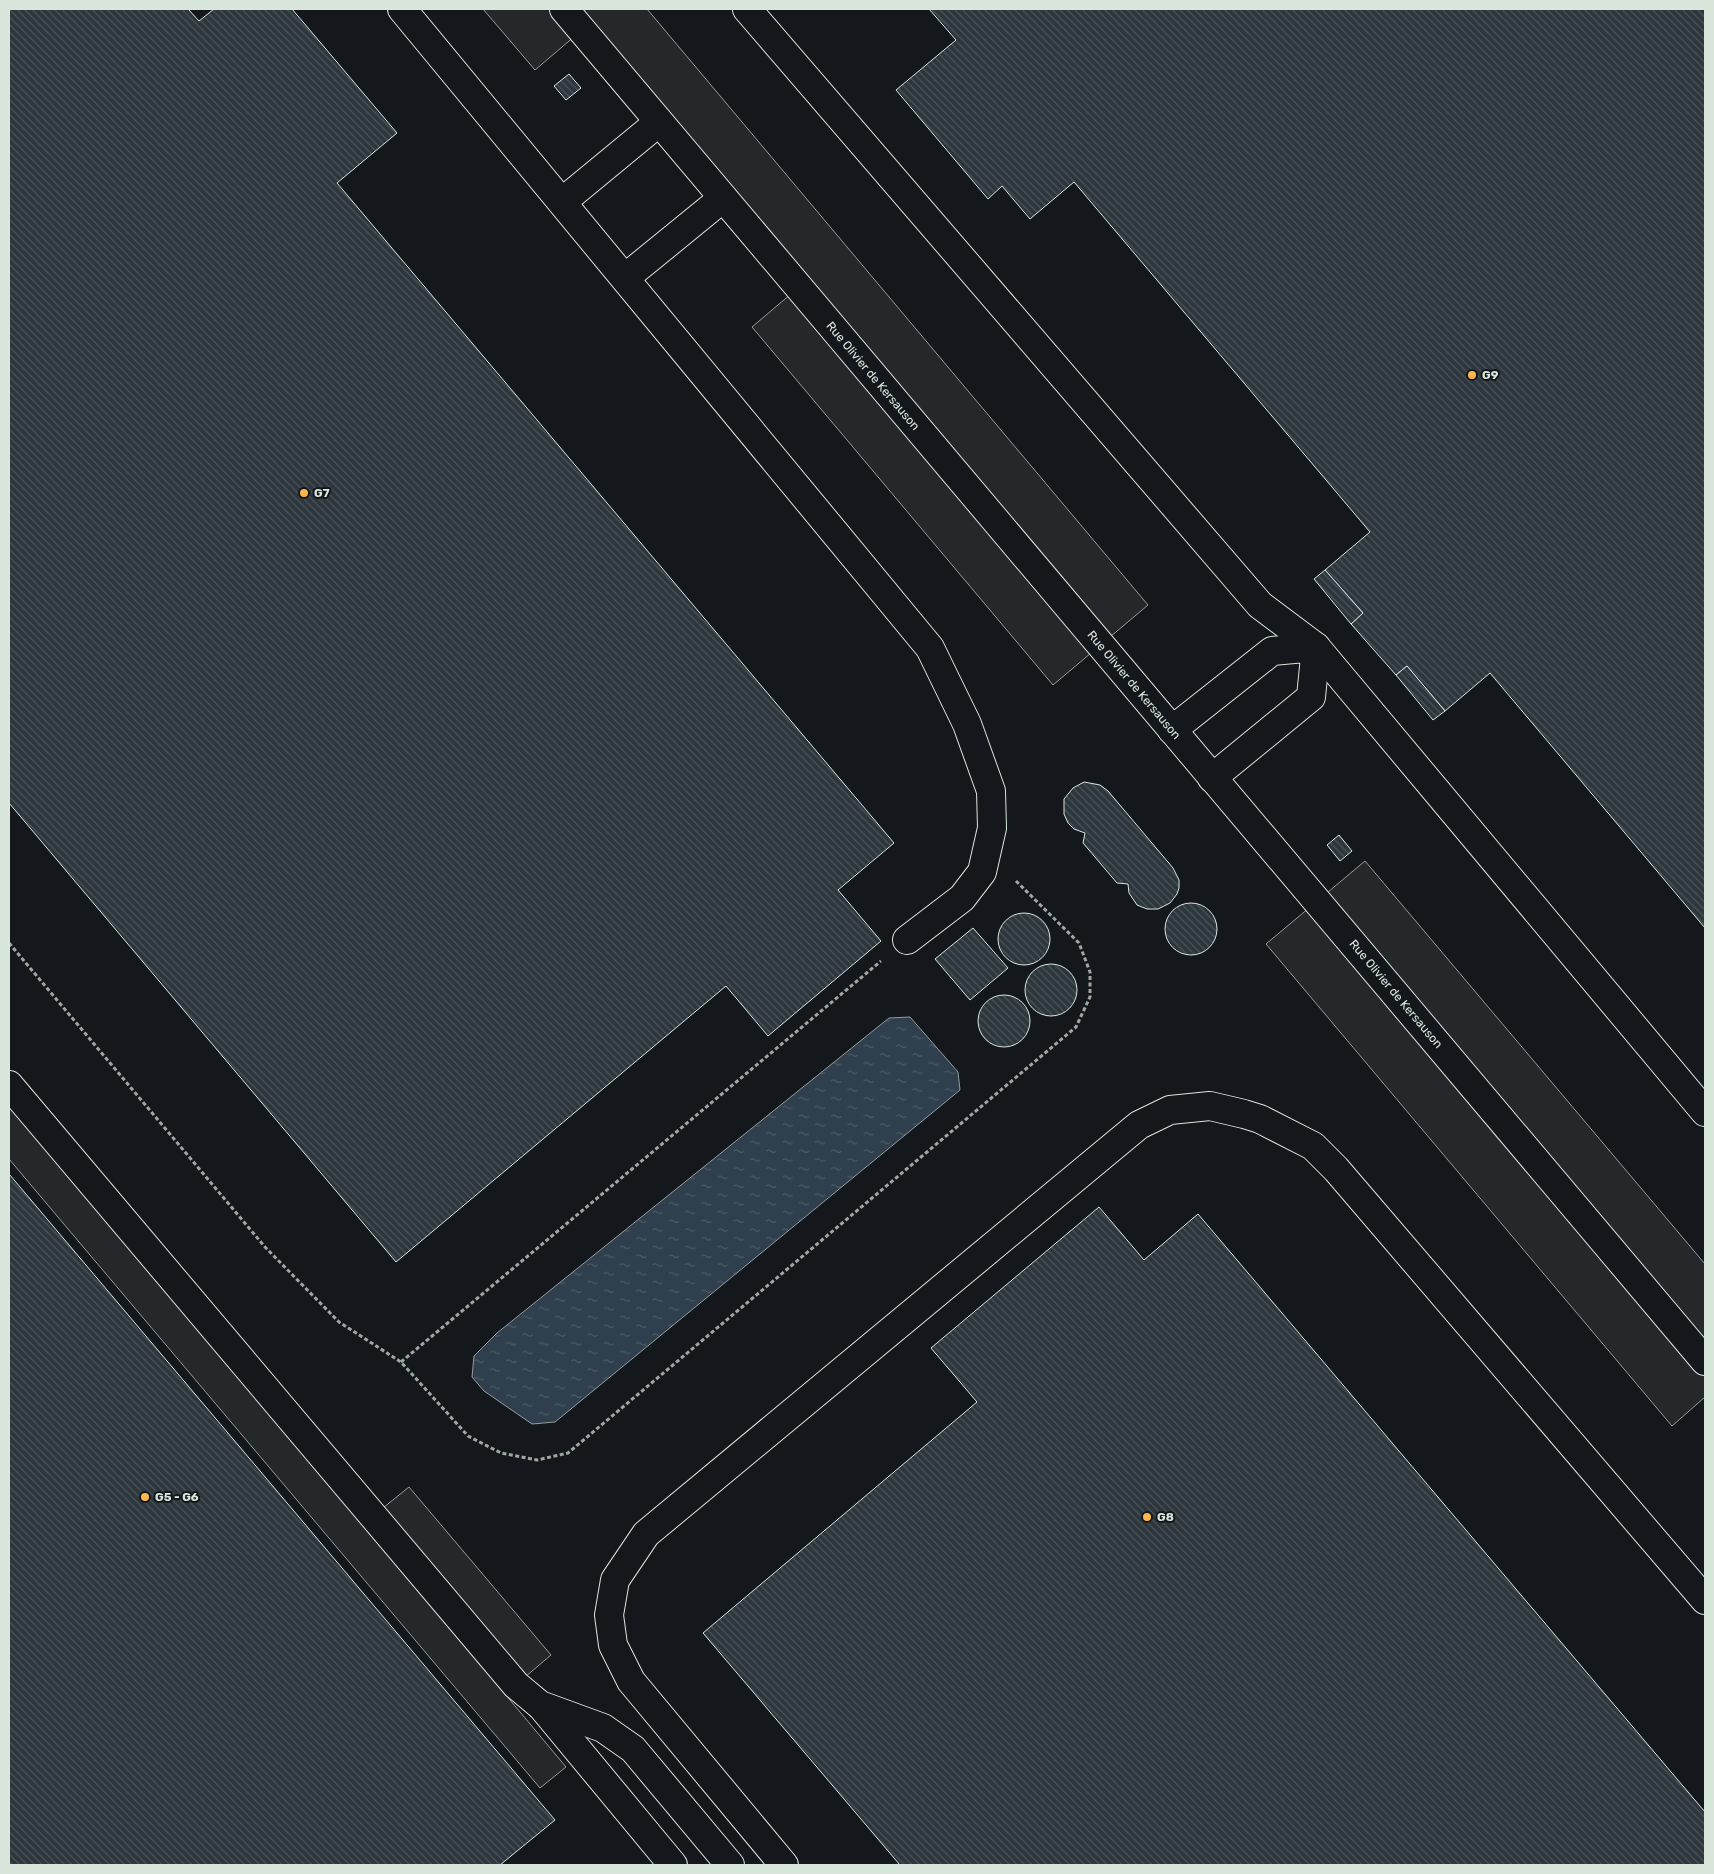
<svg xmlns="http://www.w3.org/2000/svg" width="1714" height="1874" viewBox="0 0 1714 1874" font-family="Rubik,sans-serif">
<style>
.parking{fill:#24282b;stroke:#939e99}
.water{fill:url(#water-ripples);stroke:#939e99}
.building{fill:url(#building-back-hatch);stroke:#d8e6dc}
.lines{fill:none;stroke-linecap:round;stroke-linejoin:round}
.minor-casing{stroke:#d8e6dc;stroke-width:30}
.path{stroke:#9da8a2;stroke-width:3;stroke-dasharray:4 2.5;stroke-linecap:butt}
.minor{stroke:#14181c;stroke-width:28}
.poi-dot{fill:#ffb74d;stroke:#14181c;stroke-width:2}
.labels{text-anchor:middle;stroke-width:4;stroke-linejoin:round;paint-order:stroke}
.poi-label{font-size:12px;font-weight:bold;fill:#d8e6dc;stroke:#14181c;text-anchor:start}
.street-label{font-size:12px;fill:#d8e6dc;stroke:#14181c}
</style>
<defs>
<pattern id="water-ripples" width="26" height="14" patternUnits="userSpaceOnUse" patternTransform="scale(1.25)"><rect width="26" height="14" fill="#2f3f4d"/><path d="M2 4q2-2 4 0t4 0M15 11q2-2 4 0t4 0" fill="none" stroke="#4c5b66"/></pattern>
<pattern id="building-back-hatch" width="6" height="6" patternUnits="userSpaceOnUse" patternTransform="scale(1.25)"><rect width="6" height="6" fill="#2c363c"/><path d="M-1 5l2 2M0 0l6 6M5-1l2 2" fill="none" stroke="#4a5358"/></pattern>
</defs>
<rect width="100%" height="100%" fill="#14181c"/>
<g class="parking">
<path d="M483 9H647L1148 605 1053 685 752 327 798 288 582 30 535 70Z"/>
<path d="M1365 861 1705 1264V1397L1672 1426 1266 944Z"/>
<path d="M9 1085 373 1516 409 1487 551 1655 505 1694 566 1767 540 1788 9 1159Z"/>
</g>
<path class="water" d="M910 1017 958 1072 960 1090 555 1422 532 1424 484 1391 472 1377 474 1356 497 1333 889 1018Z"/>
<g class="building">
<path d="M9 9H188L199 21 214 9H292L397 133 337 183 894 843 838 890 881 941 768 1036 726 986 396 1262 9 803Z"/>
<path d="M929 9H1705V928L1490 673 1445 711 1407 666 1396 675 1351 624 1363 613 1325 570 1370 532 1074 182 1030 219 1002 186 988 199 896 90 956 40Z"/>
<path d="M569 74 581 88 566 100 554 86Z"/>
<path d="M1325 570 1363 613 1351 624 1314 579Z"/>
<path d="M1407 666 1445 711 1433 720 1396 675Z"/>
<path d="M1084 782 1100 785 1108 791 1173 868 1179 880V888L1177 894 1170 903 1158 909H1147L1137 905 1129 893 1128 884 1117 883 1083 843 1085 833 1074 829 1068 823 1064 814V799L1073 788Z"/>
<path d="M1339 835 1352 851 1340 861 1327 845Z"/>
<circle cx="1191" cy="929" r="26"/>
<circle cx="1024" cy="939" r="26"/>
<path d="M973 928 1008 968 970 1000 935 959Z"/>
<circle cx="1051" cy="990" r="26"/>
<circle cx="1004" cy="1021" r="26"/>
<path d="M9 1174 555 1820 500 1865H9Z"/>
<path d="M1099 1207 1144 1260 1198 1214 1705 1812V1865H900L703 1633 977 1402 931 1348Z"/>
</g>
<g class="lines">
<g class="minor-casing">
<g id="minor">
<path d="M402 9 930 648 967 724 991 791 992 828 982 872 962 898 907 940"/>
<path d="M564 9 1705 1361"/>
<path d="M747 9 1260 605 1316 647 1705 1112"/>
<path d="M562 202 659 122"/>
<path d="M625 278 723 198"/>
<path d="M1172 730 1272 651 1316 647 1311 697 1212 778"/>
<path d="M9 1085 516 1685 540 1705 603 1728 633 1749 730 1865"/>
<path d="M543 1708 673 1865"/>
<path d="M784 1865 631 1681 613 1645 609 1615 615 1580 646 1534 1139 1125 1170 1110 1210 1106 1244 1114 1260 1119 1313 1146 1336 1169 1705 1600"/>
</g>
</g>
<g class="path">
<path d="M9 943 265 1247 339 1322 401 1362 468 1436 501 1453 537 1460 568 1453 1076 1027 1090 997V972L1079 943 1015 880"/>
<path d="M401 1362 881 961"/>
</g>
<use href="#minor" class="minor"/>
</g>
<g class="poi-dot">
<circle cx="1472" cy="375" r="5"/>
<circle cx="304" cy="493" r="5"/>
<circle cx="145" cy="1497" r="5"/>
<circle cx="1147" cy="1517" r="5"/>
</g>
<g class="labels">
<g class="poi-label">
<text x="1482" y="379">G9</text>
<text x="314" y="497">G7</text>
<text x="155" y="1501">G5 - G6</text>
<text x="1157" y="1521">G8</text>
</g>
<g class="street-label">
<text transform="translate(873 376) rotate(50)" y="4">Rue Olivier de Kersauson</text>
<text transform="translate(1134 685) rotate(50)" y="4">Rue Olivier de Kersauson</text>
<text transform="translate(1396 994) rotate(50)" y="4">Rue Olivier de Kersauson</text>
</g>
</g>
<rect width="1714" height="1874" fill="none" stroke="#d8e6dc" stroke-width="20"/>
</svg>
